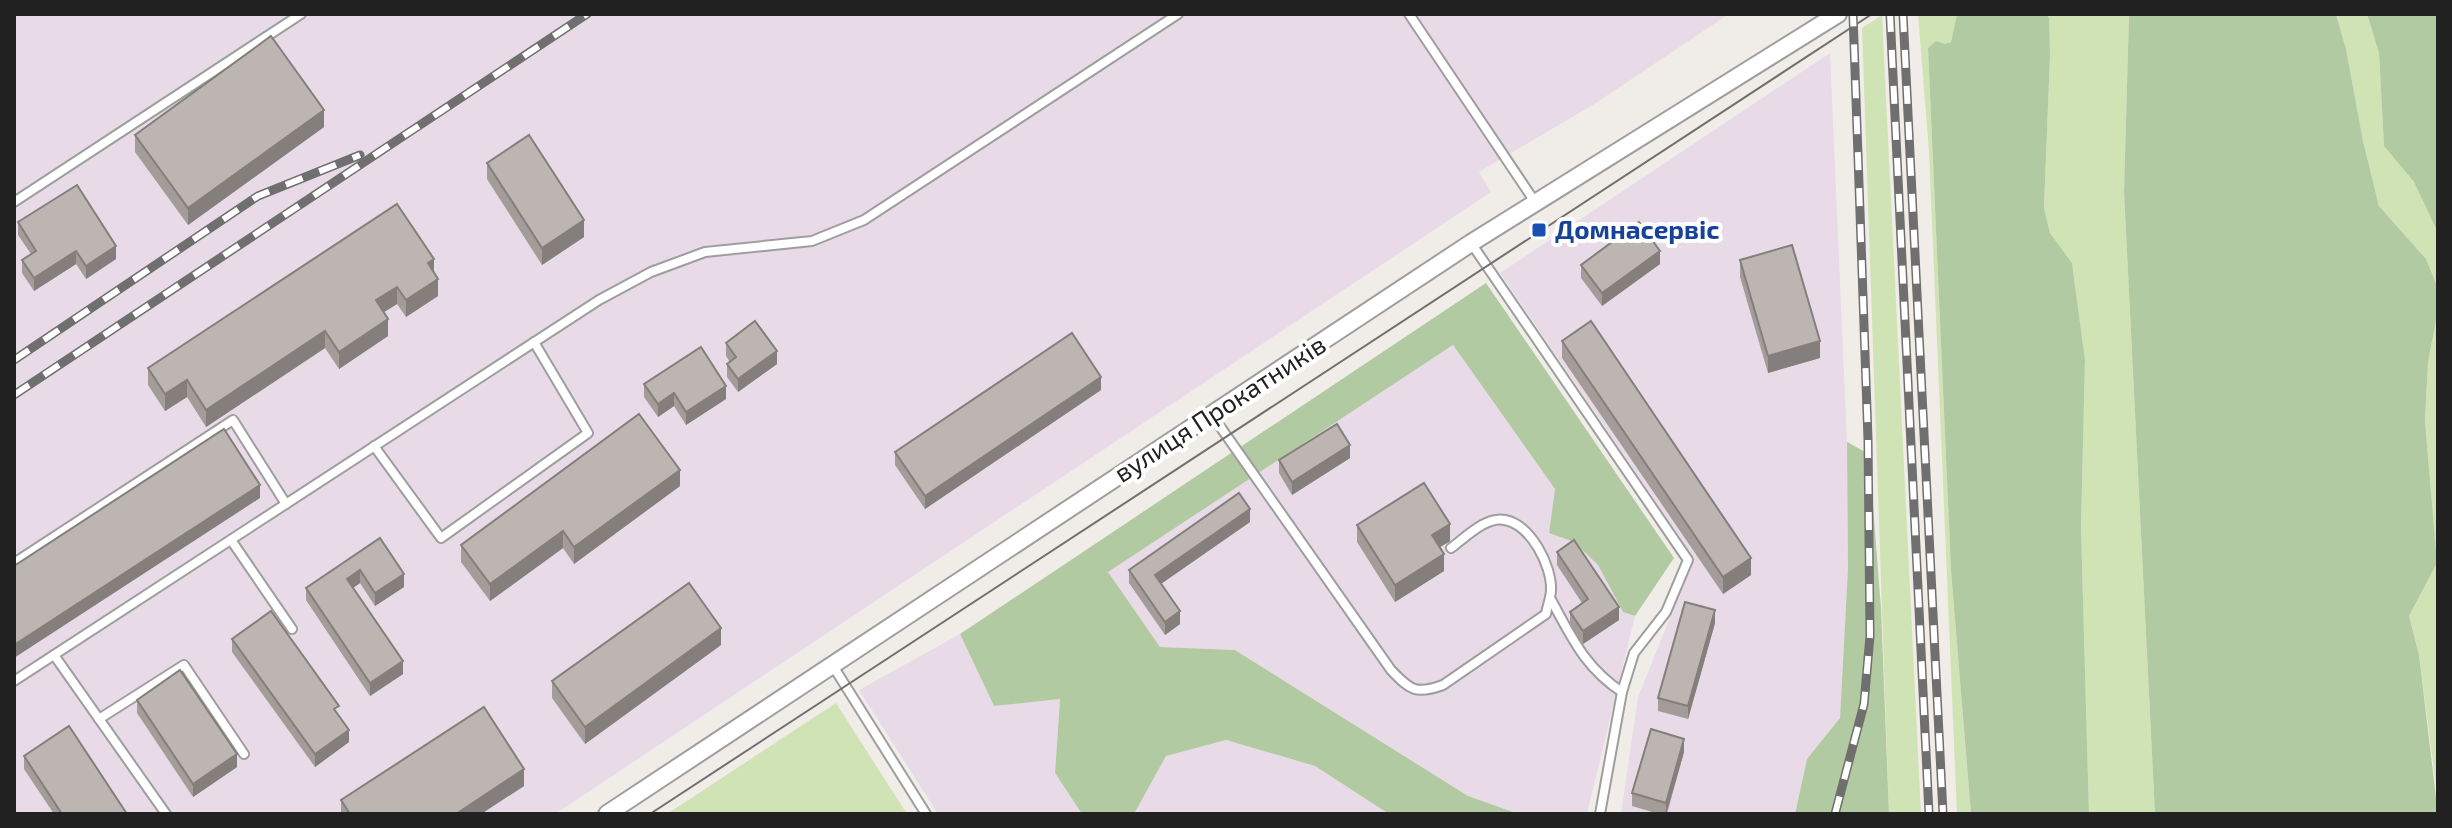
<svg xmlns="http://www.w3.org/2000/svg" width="2452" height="828" viewBox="0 0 2452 828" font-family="'Exo 2',sans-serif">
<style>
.industrial{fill:#e8dbe7}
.grass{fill:#d0e3b5}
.forest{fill:#b2caa2}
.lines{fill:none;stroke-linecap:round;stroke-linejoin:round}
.lane-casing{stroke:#9e9e9e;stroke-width:12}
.street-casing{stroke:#9e9e9e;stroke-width:20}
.lane{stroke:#fff;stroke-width:8}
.street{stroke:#fff;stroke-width:16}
.tram{stroke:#6f6f6f;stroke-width:2}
.rail-casing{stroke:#6f6f6f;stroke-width:9}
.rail{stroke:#fff;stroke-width:6;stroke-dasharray:18;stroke-linecap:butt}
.wall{fill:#a39c98}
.shaded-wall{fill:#847f7c}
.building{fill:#bdb5b1;stroke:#847f7c;stroke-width:2}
.transit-dot{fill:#1a4fb4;stroke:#fff;stroke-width:3}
.labels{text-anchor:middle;stroke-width:8;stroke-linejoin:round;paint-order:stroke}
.transit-label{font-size:26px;font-weight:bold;fill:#164399;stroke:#fff;text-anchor:start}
.street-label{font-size:26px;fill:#212121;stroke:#fff}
</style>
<rect width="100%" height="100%" fill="#f0ede8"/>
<g class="industrial">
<path d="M14 14H1729L1596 103 1479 172 1491 192 555 814H14Z"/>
<path d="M1830 53 1847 442 1848 568 1840 718 1807 759 1795 814H1621L1638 697 1694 558 1500 273Z"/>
<path d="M1453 345 1555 489 1549 533 1574 542 1598 565 1623 612 1635 616 1587 814H1519L1468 796 1235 650 1160 647 1107 572Z"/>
<path d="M960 634 994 706 1060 699 1055 773 1082 814H938L859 690Z"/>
<path d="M1226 740 1315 766 1389 814H1134L1166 756Z"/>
</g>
<g class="grass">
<path d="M1918 14H1957L1951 42 1945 44 1936 42 1928 48 1951 571 1971 814H1957L1929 152Z"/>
<path d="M2046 14H2129L2124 192 2155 814H2089L2081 527 2085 360 2072 263 2050 233 2044 208 2050 56Z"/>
<path d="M2336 14H2367L2379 53 2384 146 2414 182 2438 233V288L2426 259 2379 206 2363 141 2346 49Z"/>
<path d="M1882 15 1921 814H1889L1862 28Z"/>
<path d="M2438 311V802L2419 655 2409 616 2437 563 2425 421 2428 362Z"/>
<path d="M836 703 907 814H667Z"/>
</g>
<g class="forest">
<path d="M1957 14H2046L2049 18 2050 56 2044 208 2050 233 2072 263 2085 360 2081 527 2089 814H1971L1951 571 1928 48 1936 41 1945 44 1951 42Z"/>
<path d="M2129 14H2336L2346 49 2363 141 2379 206 2426 259 2438 288V311L2428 362 2425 421 2437 563 2409 616 2419 655 2438 814H2155L2124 192Z"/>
<path d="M2367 14H2438V233L2414 182 2384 146 2379 53Z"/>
<path d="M1486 283 1674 558 1635 616 1623 612 1598 565 1574 542 1549 533 1555 489 1453 345 1108 572 1160 647 1235 650 1468 796 1519 814H1389L1315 766 1226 740 1166 756 1134 814H1082L1055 773 1060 699 994 706 960 634Z"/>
<path d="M1847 442 1869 454 1881 608 1889 814H1795L1807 759 1840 718 1848 568Z"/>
</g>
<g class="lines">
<g class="lane-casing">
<g id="lane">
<path d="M1409 14 1535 202"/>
<path d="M14 202 301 14"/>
<path d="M1471 243 1688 560 1666 612 1634 653 1622 692 1600 814"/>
<path d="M1212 415 1391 670C1410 690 1416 695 1443 685L1546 614C1547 607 1551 597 1551 590 1552 566 1531 525 1505 520 1486 516 1466 537 1451 548"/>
<path d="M374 446 441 538 588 433 534 342"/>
<path d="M231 540 292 629"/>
<path d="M14 563 233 420 286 504"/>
<path d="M1550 598C1572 637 1584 667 1622 692"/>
<path d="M54 655 166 814"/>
<path d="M833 666 926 814"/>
<path d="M14 681 599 300 651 272 705 252 812 241 864 220 1178 14"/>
<path d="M99 719 184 665 244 754"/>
</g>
</g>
<g class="street-casing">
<path id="street" d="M607 814 1471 243 1838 14"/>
</g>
<use href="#lane" class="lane"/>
<use href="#street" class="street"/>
<path class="tram" d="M650 814 1872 14"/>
<g class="rail-casing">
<g id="rail">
<path d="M1890 14 1929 814"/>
<path d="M1903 14 1943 814"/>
<path d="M14 360 258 196 360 155"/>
<path d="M14 395 587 14"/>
<path d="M1835 814 1864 704 1870 636 1868 439 1853 14"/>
</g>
</g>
<use href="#rail" class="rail"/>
</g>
<g class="wall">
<path d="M324 127 188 225 135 152V135Z"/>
<path d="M487 163 584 237 542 265 487 179Z"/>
<path d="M18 222 116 259 86 279 76 264 34 291 22 273V260L31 254 18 235Z"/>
<path d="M1740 260 1820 358 1768 373 1740 277Z"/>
<path d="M1660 264 1602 306 1581 278V265Z"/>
<path d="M434 273 438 296 406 317 397 304 384 312 388 336 339 369 325 348 206 427 187 397 165 411 148 385V368Z"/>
<path d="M1562 341 1751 575 1723 594 1562 358Z"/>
<path d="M726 343 777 364 738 392 727 377V364L730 362 726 356Z"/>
<path d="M644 384 726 399 686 425 674 406 658 417 644 397Z"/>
<path d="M1101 390 925 509 895 465V452Z"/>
<path d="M1350 458 1292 495 1279 473V460Z"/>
<path d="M680 486 574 564 563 548 490 601 461 562V545Z"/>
<path d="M1250 522 1161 584 1180 624 1165 635 1129 583V570Z"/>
<path d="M1357 525 1450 541 1440 547 1444 571 1395 602 1357 542Z"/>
<path d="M380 538 404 587 375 606 360 583 353 588 403 674 370 696 306 600V588Z"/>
<path d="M1557 552 1619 620 1583 644 1570 625V612L1582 603 1557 565Z"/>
<path d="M1715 623 1688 719 1658 711V698Z"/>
<path d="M232 639 339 716 349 742 315 767 232 652Z"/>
<path d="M721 645 585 744 552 698V681Z"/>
<path d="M137 700 237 767 193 797 137 713Z"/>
<path d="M1684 752 1667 814H1659L1632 806V793Z"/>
<path d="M24 756 127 814H54L24 769Z"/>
<path d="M524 786 481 814H341V800Z"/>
</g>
<g class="shaded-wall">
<path d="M324 110V127L188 225V208Z"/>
<path d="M584 220V237L542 265V248Z"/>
<path d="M116 246V259L86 279V266Z"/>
<path d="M76 251V264L34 291V278Z"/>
<path d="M1660 251V264L1602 306V293Z"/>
<path d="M434 259V276L428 263Z"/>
<path d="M438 279V296L406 317V300Z"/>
<path d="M397 287V304L376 317V300Z"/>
<path d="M388 319V336L339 369V352Z"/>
<path d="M325 331V348L206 427V410Z"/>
<path d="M1820 341V358L1768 373V356Z"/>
<path d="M777 351V364L738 392V379Z"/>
<path d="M1101 377V390L925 509V496Z"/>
<path d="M187 380V397L165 411V394Z"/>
<path d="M726 386V399L686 425V412Z"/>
<path d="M674 393V406L658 417V404Z"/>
<path d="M1350 445V458L1292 495V482Z"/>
<path d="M680 470V486L574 564V547Z"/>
<path d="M260 485V498L14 658V645Z"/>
<path d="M1250 509V522L1155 588V575Z"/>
<path d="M1450 524V541L1432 552V535Z"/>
<path d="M563 531V548L490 601V584Z"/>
<path d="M1444 554V571L1395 602V585Z"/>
<path d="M1751 558V575L1723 594V577Z"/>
<path d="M360 570V583L347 592V579Z"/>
<path d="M404 574V587L375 606V593Z"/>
<path d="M1619 607V620L1583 644V631Z"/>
<path d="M1715 610V623L1688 719V706Z"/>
<path d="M1180 611V624L1165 635V622Z"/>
<path d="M721 628V645L585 744V727Z"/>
<path d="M403 661V674L370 696V683Z"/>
<path d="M349 730V742L315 767V754Z"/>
<path d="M1684 739V752L1666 814V803Z"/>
<path d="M237 754V767L193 797V784Z"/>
<path d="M524 769V786L481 814H456Z"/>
</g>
<g class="building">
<path d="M271 36 324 110 188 208 135 135Z"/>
<path d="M529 135 584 220 542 248 487 163Z"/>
<path d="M77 185 116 246 86 266 76 251 34 278 22 260 36 251 18 222Z"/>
<path d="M397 204 434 259 428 263 438 279 406 300 397 287 376 300 388 319 339 352 325 331 206 410 187 380 165 394 148 368Z"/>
<path d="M1639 222 1660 251 1602 293 1581 265Z"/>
<path d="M1792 245 1820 341 1768 356 1740 260Z"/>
<path d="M755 321 777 351 738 379 727 364 736 357 726 343Z"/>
<path d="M1591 321 1751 558 1723 577 1562 341Z"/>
<path d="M1072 333 1101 377 925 496 895 452Z"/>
<path d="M701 347 726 386 686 412 674 393 658 404 644 384Z"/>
<path d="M639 414 680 470 574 547 563 531 490 584 461 545Z"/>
<path d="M1337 424 1350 445 1292 482 1279 460Z"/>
<path d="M224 429 260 485 14 645V566Z"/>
<path d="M1424 483 1450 524 1432 535 1444 554 1395 585 1357 525Z"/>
<path d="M1239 493 1250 509 1155 575 1180 611 1165 622 1129 570Z"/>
<path d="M380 538 404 574 375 593 360 570 347 579 403 661 370 683 306 588Z"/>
<path d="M1574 540 1619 607 1583 631 1570 612 1588 599 1557 552Z"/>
<path d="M689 583 721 628 585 727 552 681Z"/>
<path d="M1685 602 1715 610 1688 706 1658 698Z"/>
<path d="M271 611 339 706 334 709 349 730 315 754 232 639Z"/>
<path d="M180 670 237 754 193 784 137 700Z"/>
<path d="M484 707 524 769 456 814H350L341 800Z"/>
<path d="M69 726 127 814H62L24 756Z"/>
<path d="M1651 729 1684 739 1666 803 1632 793Z"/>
</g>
<rect class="transit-dot" x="1531" y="222" width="16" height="16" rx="4"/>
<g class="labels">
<g class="transit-label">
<text x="1555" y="239">Домнасервіс</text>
</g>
<g class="street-label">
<text transform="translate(1220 409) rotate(-33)" y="9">вулиця Прокатників</text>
</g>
</g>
<rect width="2452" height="828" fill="none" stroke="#212121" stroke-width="32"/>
</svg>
